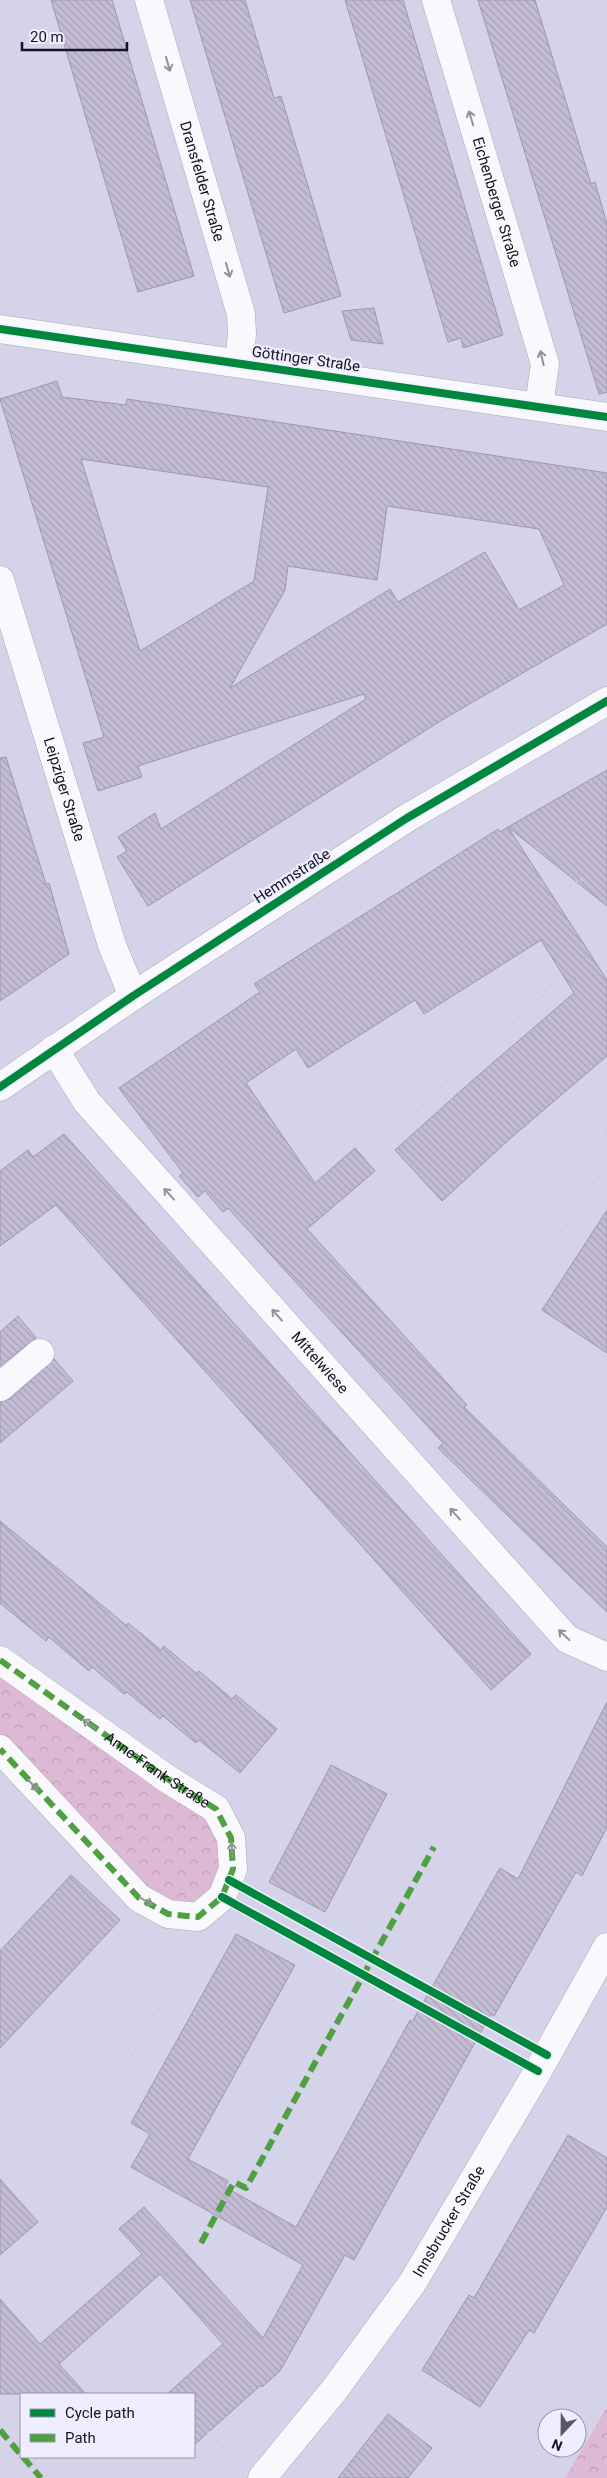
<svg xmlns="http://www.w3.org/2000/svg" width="607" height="2478" viewBox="0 0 607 2478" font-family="Roboto,sans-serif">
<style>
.forest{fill:url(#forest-crowns)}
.building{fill:url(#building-back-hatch);stroke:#9c98a9;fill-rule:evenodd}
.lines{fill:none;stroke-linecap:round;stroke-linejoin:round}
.minor-casing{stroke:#a9a9ba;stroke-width:29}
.path{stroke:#d0d0d6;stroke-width:3;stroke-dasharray:2.5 4;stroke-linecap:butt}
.minor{stroke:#f9f8fc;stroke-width:28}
.quiet{stroke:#4ea041;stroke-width:6;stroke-dasharray:12 6;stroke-linecap:butt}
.cycleway-casing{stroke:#eef;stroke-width:11}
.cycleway{stroke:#00873e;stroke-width:8}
.oneway{stroke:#929199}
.labels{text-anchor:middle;stroke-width:4.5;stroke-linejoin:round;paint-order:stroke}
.street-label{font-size:15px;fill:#141321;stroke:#eef}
</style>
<defs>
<pattern id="forest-crowns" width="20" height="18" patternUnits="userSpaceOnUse" patternTransform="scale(1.25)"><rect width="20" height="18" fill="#deb9d6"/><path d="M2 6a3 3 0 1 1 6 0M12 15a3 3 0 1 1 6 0" fill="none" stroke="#be9eb7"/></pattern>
<pattern id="building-back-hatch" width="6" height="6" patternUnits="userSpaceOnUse" patternTransform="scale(1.25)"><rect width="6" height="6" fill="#c3bcd4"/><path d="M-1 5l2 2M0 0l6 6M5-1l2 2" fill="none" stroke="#a7a1b6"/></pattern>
</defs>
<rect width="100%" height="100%" fill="#d4d3ea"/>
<g class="forest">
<path d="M0 1673 215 1822 223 1853 219 1881 199 1902 179 1906 154 1892 82 1823 8 1743 0 1734Z"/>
<path d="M607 2407V2478H565Z"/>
</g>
<g class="building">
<path d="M51 0H112L194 276 138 292Z"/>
<path d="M190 0H245L274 98 281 96 341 296 284 313Z"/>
<path d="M345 0H403L503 335 463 348 461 338 448 342Z"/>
<path d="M478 0H535L591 184 595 182 607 224V392L599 394Z"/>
<path d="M374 308 383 344 351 340 342 311Z"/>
<path d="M57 381 62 397 126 405 127 399 607 473V624L442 720 148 906 117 857 127 851 118 837 155 813 161 829 366 699 364 694 138 766 142 777 98 791 83 743 104 737 0 399ZM81 459 268 487 254 581 140 651ZM387 506 539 529 564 585 519 610 485 552 398 602 390 589 230 688 285 590 288 566 377 580Z"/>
<path d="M6 757 46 884 49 883 69 954 0 1001V758Z"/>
<path d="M607 770V906L508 827Z"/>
<path d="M508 827 607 980V1056L512 1137 442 1201 395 1150 474 1079 574 993 541 940 424 1014 415 1000 308 1068 296 1049 246 1083 315 1183 355 1148 375 1171 307 1229 467 1405 464 1407 607 1547V1612L438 1448 443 1443 228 1208 223 1212 205 1191 198 1197 179 1176 183 1173 119 1088 260 992 254 984 498 829 500 832Z"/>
<path d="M64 1134 531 1654 491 1690 56 1205 0 1246V1171L28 1150 33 1157Z"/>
<path d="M607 1210V1353L542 1310Z"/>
<path d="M18 1316 36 1338 0 1366V1332Z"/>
<path d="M54 1359 73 1381 0 1443V1402L10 1399Z"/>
<path d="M0 1521 127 1626 128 1623 161 1650 164 1646 197 1674 199 1671 232 1699 236 1695 277 1729 240 1773 199 1740 196 1743 163 1716 160 1719 127 1692 124 1694 92 1667 89 1671 49 1637 46 1641 0 1603Z"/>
<path d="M607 1702V1827L582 1876 576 1872 494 2016 491 2014 354 2260 345 2255 280 2371 262 2387 261 2385 194 2445V2394H167L223 2344 160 2274 59 2364 86 2394H0V2299L40 2344 142 2254 119 2229 144 2207 263 2338 303 2265 131 2167 150 2134 131 2123 236 1934 295 1965 188 2159 228 2181 225 2187 296 2227 410 2020 412 2022 500 1868 518 1879Z"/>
<path d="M331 1765 387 1794 325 1912 269 1882Z"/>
<path d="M71 1875 120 1920 0 2048V1951Z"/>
<path d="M568 2135 607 2158V2207L534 2333 529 2330 480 2407 422 2370 469 2295 474 2298Z"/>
<path d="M0 2179 38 2222 0 2255Z"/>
<path d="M388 2414 432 2448 408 2478H338Z"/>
</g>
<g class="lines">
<g class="minor-casing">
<g id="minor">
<path id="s1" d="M149 0 241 314 242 334 239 363"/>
<path id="s2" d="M436 0 545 364 539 406"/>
<path d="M0 329 607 417"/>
<path id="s3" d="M0 580 112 945 133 996"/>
<path id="s4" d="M54 1049 87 1102 567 1639 607 1657"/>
<path d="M0 1087 133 996 407 818 607 701"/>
<path d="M0 1387 40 1353"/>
<path d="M0 1660 166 1778 216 1809 231 1838 233 1869 222 1897 198 1917 168 1914 139 1898 0 1749"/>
<path id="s5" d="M262 2478 335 2389 413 2282 538 2071 607 1947"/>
</g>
</g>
<g class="path">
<path d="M569 886 583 879"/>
<path d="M402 1123 546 993 555 975 543 953"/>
<path d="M607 1133 597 1146 607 1155"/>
<path d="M552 1261 551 1247 607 1163"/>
<path d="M259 1822 325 1705"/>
<path d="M0 1918 57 1856"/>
<path d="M91 2130 190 1949"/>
<path d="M208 2432 236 2461"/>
<path d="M29 2464 37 2457"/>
<path d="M172 2464 185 2478"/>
</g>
<use href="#minor" class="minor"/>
<g class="quiet">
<path id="s6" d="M0 1660 166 1778 216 1809 231 1838 233 1869 222 1897 198 1917 168 1914 139 1898 0 1749"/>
<path d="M201 2243 234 2182 246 2188 434 1847"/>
<path d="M0 2430 21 2455"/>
<path d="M23 2457 41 2478"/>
</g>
<g class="cycleway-casing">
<g id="cycleway">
<path d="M0 329 607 417"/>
<path d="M0 1087 133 996 407 818 607 701"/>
<path d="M229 1880 547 2055"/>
<path d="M222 1897 538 2071"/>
</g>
</g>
<use href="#cycleway" class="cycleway"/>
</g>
<defs><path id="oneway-shaft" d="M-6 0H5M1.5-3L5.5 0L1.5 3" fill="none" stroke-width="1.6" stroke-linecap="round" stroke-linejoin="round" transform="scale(1.25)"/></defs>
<g class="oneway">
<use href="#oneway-shaft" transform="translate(168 64) rotate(74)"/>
<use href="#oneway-shaft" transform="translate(471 118) rotate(-107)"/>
<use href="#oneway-shaft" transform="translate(228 270) rotate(74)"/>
<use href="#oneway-shaft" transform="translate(542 358) rotate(-103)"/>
<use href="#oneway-shaft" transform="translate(169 1194) rotate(-132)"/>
<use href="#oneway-shaft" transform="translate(277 1315) rotate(-132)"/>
<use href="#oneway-shaft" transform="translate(455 1514) rotate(-132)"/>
<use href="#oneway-shaft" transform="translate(564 1635) rotate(-137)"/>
<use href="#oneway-shaft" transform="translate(89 1724) rotate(-145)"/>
<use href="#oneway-shaft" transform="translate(33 1785) rotate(47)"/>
<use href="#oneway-shaft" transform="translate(232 1850) rotate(-94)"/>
<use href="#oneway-shaft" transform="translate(146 1901) rotate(30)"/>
</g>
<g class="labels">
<g class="street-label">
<text dy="5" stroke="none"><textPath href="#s1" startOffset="189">Dransfelder Straße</textPath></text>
<text dy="5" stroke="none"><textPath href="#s2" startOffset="211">Eichenberger Straße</textPath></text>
<text transform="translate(306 359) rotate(8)" y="5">Göttinger Straße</text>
<text dy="5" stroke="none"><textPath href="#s3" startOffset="219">Leipziger Straße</textPath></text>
<text transform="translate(292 876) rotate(-33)" y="5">Hemmstraße</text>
<text dy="5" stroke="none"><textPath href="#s4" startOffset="412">Mittelwiese</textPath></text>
<text dy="5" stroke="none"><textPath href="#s6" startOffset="192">Anne-Frank-Straße</textPath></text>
<text dy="5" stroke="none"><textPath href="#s5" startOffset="318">Innsbrucker Straße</textPath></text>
</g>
</g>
<rect x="20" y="2393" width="175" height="65" fill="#eeeeff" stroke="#9796a6"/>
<rect x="30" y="2409" width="25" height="8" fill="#00873e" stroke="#9796a6"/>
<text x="65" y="2418" font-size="15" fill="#141321">Cycle path</text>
<rect x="30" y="2434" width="25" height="8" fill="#4ea041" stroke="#9796a6"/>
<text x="65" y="2443" font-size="15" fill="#141321">Path</text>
<g transform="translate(562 2433) rotate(202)"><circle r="24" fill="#eeeeff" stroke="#9796a6"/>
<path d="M0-4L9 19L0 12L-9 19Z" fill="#575667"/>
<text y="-8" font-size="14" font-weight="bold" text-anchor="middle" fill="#141321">N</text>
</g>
<path d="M22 42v8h105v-8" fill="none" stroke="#141321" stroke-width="2.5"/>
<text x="30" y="42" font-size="15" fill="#141321" stroke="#eeeeff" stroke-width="4" paint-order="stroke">20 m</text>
</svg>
